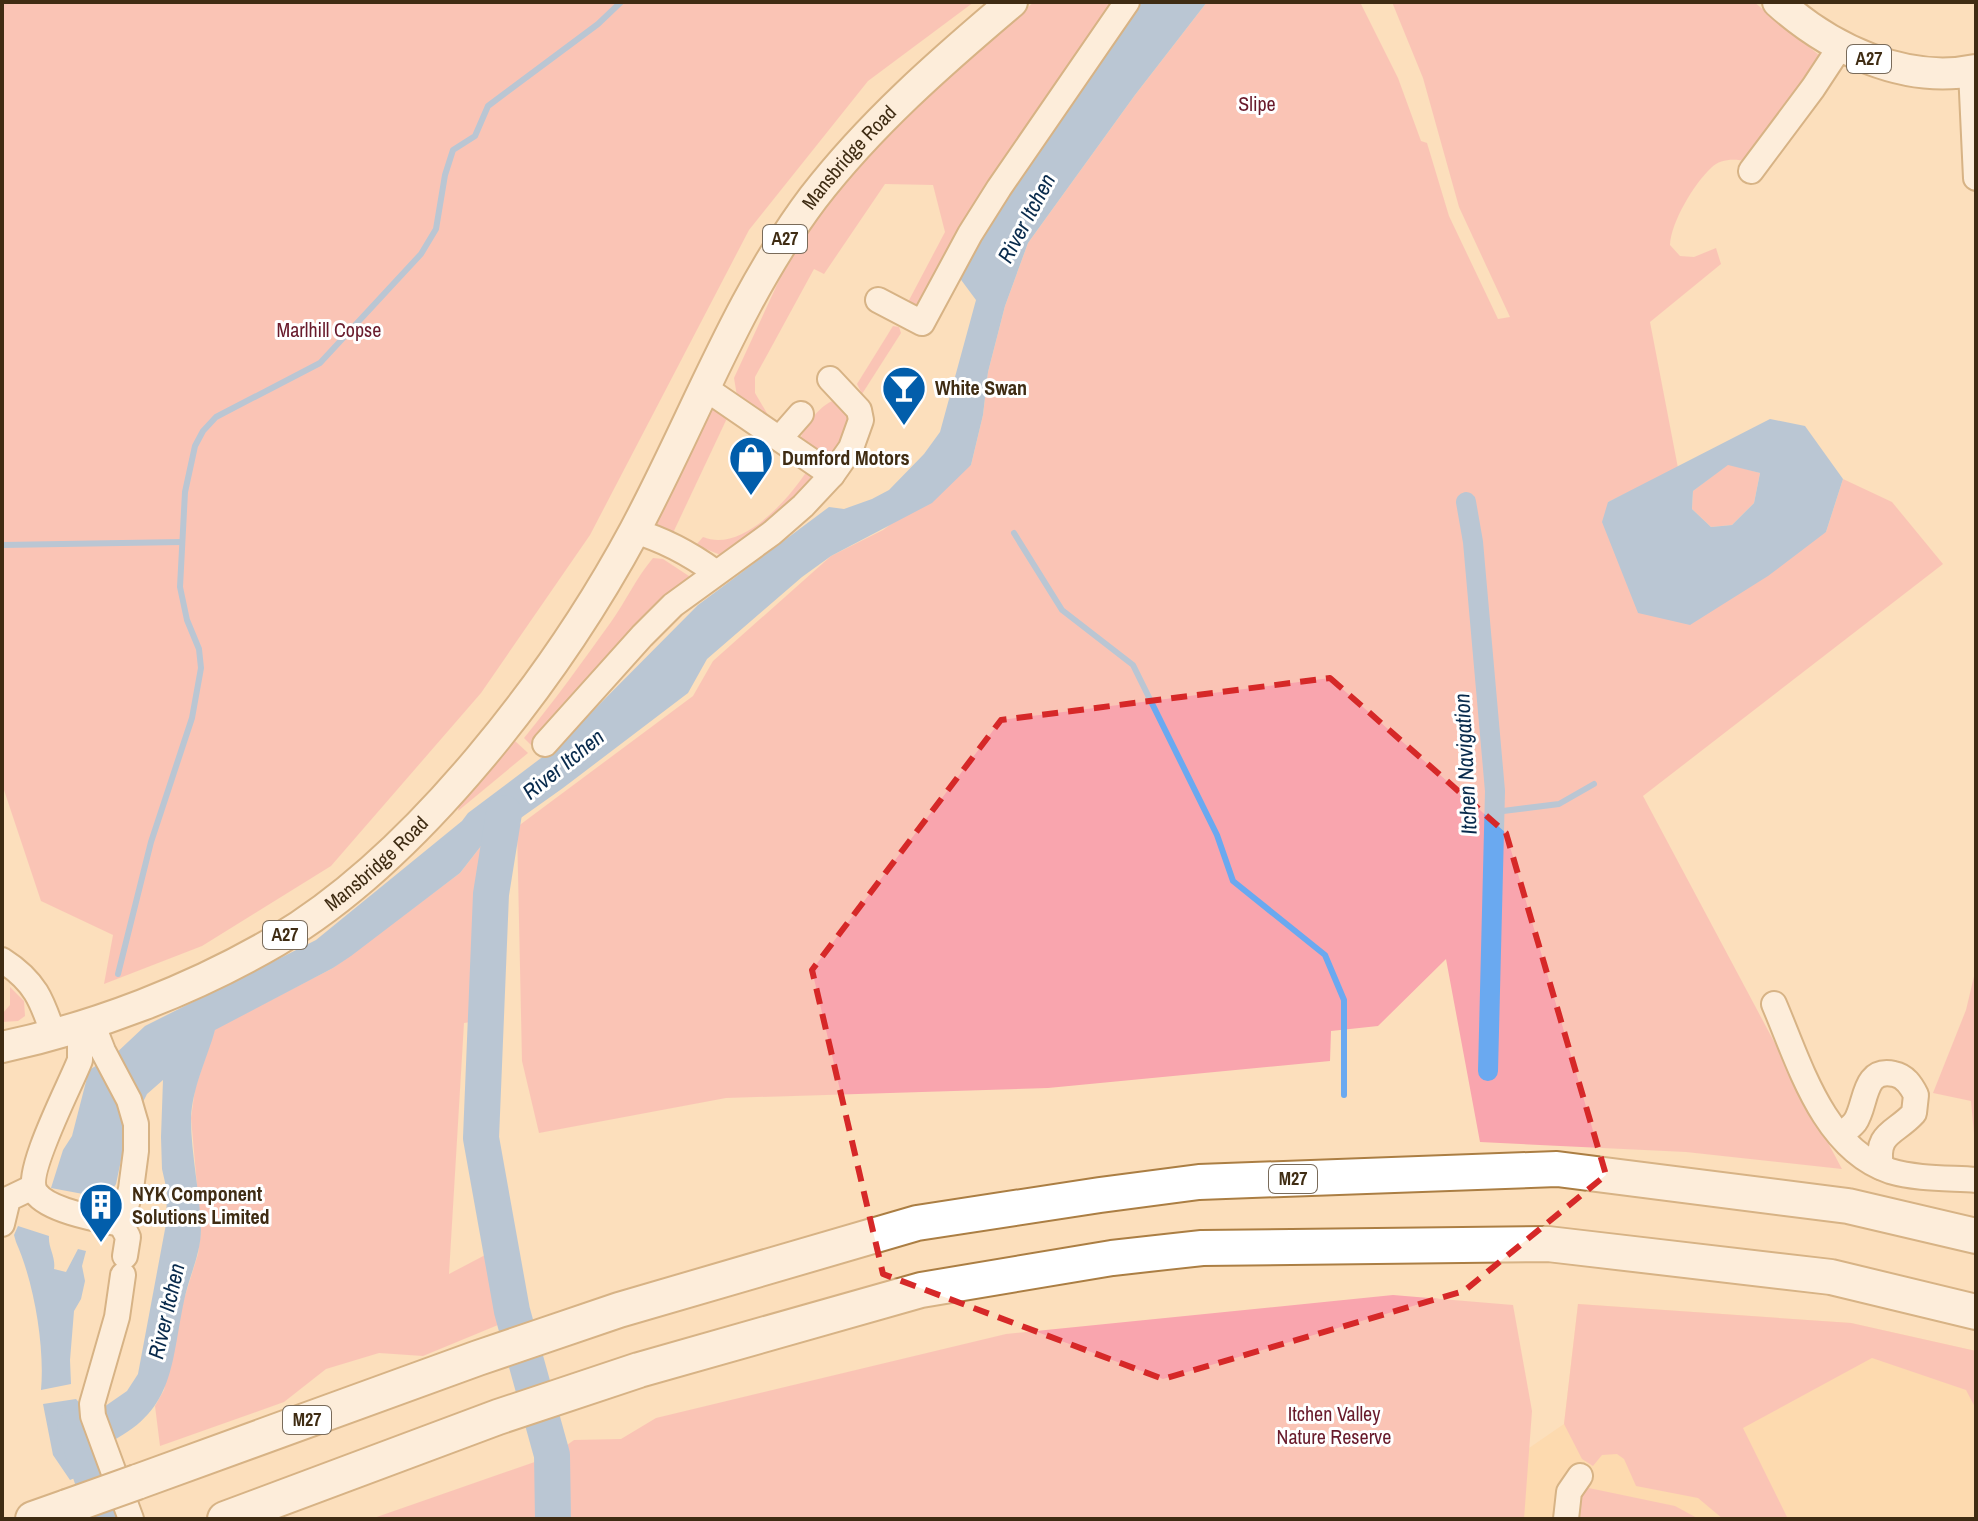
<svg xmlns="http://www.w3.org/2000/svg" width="1978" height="1521" viewBox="0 0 1978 1521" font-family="'Archivo Narrow',sans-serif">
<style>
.built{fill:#ffd49f}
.green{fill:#f9a5ae}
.water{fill:#6aa9f0;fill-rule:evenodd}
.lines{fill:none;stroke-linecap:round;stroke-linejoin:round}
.stream{stroke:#6aa9f0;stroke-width:6}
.canal{stroke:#6aa9f0;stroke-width:20}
.river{stroke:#6aa9f0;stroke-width:36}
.minor-casing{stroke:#ab7e43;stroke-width:28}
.major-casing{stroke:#ab7e43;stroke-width:34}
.highway-casing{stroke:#ab7e43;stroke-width:38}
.minor{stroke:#fff;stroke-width:24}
.major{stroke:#fff;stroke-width:30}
.highway{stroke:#fff;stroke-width:34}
.highway-bridge-casing{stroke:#ab7e43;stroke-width:38;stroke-linecap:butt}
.highway-bridge{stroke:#fff;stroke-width:34}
.marked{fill:none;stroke:#d62828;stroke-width:6;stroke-dasharray:16 10;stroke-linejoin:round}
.labels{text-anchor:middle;stroke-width:6;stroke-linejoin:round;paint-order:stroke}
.shield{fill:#fff;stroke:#796b5a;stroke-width:2}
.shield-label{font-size:18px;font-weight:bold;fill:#3f2c13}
.park-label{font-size:20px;fill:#681a2b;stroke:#fff}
.street-label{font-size:20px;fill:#3f2c13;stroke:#fff}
.poi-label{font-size:20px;font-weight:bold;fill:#3f2c13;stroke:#fff;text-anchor:start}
.water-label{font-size:22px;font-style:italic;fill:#082a4c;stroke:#fff}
</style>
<rect width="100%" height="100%" fill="#fcdfbc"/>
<path class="built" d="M1578 1304 1851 1323 1976 1351V1519H1516L1519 1455 1564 1424Z"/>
<g class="green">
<path d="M2 2H974L868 81 749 230 590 535 481 693 331 866 202 946 104 984 113 935 41 901 2 784Z"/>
<path d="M1034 2H1119L919 306 914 308 907 304 945 232 933 185 885 184 824 274 814 269 755 377V393L771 420 737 396 734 378 781 276 833 191 931 88Z"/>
<path d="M1207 2H1360L1398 78 1421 141 1427 143 1449 216 1498 319 1510 317 1459 207 1423 78 1392 2H1754L1819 55 1747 161C1734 159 1721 158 1711 168 1694 184 1671 222 1670 245L1680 256 1694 257 1716 248 1721 264 1650 322 1678 468 1608 502 1638 612 1826 532 1843 479 1892 502 1943 564 1643 796 1842 1169 1686 1152 1480 1142 1446 959 1378 1026 1331 1031 1330 1061 1048 1088 726 1098 539 1133 522 1061 517 827 693 696 713 661 831 556 883 530 971 465 983 415 988 372 1005 306 1028 243 1135 95Z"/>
<path d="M893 326 899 327 901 333 862 394 857 384Z"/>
<path d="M838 399C857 430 846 435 830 465L800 439C807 423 821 403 838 399Z"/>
<path d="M711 405 729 414 672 535 654 527V521Z"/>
<path d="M1728 464 1760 473 1754 503 1732 525 1711 527 1692 509 1693 491Z"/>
<path d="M807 471 819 480 800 502 723 556 696 545 703 537C742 553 788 500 807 471Z"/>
<path d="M653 558 663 559 695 580 534 748 524 738C555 700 583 661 611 622 626 601 636 578 653 558Z"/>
<path d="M514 740 528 753 458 811 460 802Z"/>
<path d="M481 846 484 847 480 870 478 1021 464 1023 449 1274 489 1253 498 1325 423 1356 379 1353 326 1369 284 1402 160 1446 155 1406 164 1390 184 1299 198 1254 201 1231 191 1118 195 1089 215 1029 333 968 460 873Z"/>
<path d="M1976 968V1156L1971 1101 1933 1093 1966 1010Z"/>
<path d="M10 987 24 1001 25 1016 18 1021 2 1022V1014L10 1005Z"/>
<path d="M1393 1295 1513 1305 1532 1411 1524 1519H371L552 1456 574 1440 621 1439 656 1418 1006 1334Z"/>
<path d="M1578 1304 1851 1323 1976 1351V1409L1966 1390 1872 1358 1743 1428 1788 1519H1723L1698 1498 1636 1486 1624 1459 1617 1454 1602 1455 1593 1466 1582 1459 1564 1424Z"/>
<path d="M1584 1487 1675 1506 1699 1519H1572Z"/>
</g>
<g class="water">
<path d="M1141 2H1207L1135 95 1028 243 1005 306 988 372 983 415 971 465 932 503 831 556 802 577 707 659 688 693 563 788 481 846 460 873 351 956 333 968 215 1030C207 1059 192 1088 191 1119 191 1155 200 1192 201 1229 201 1254 189 1276 184 1301 171 1362 175 1409 112 1441L101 1409 127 1391 138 1374 166 1224 167 1191 162 1169 161 1137 163 1080 147 1094 140 1108 112 1057 145 1026 316 940 462 821 468 813 561 743 698 605 829 507 844 509 872 499 889 490 924 454 940 432 976 300 956 273 985 218Z"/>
<path d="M1770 419 1805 426 1843 479 1826 532 1768 576 1690 625 1638 613 1602 522 1608 502ZM1728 465 1760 473 1754 503 1732 525 1711 527 1692 509 1693 491Z"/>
<path d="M99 1064 131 1124 127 1132 116 1184 101 1206 81 1204 83 1194 51 1188 63 1150 72 1136 89 1070Z"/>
<path d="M18 1226 49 1236C48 1248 56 1257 54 1269L66 1272 78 1249 86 1251 82 1266 85 1281 81 1299 74 1311 70 1360 71 1384 41 1390C45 1347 34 1282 16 1242L14 1235Z"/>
<path d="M76 1399 92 1417 100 1441 92 1449 100 1451 102 1467 70 1480 53 1455 43 1404Z"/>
</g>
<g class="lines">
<g class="stream">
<path d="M1014 533 1062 610 1133 665 1217 835 1233 881 1325 955 1344 1000V1095"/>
<path d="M2 545 182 542"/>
<path d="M1495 812 1559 804 1594 784"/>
<path d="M118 974 151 842 192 718 201 668 199 649 187 620 180 587 185 492 195 446 203 431 216 417 320 363 421 254 436 229 445 175 453 150 475 136 488 106 598 24 621 2"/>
</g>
<path class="canal" d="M1466 502 1473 542 1495 791 1488 1071"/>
<g class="river">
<path d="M504 813 491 894 481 1138 512 1311 552 1455 553 1519"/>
<path d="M78 1428H75L106 1519"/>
</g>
<g class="minor-casing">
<g id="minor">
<path d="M1971 71 1976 178"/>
<path d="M1751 171 1813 88 1840 47"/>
<path d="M878 300 922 323 970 234 999 188 1127 2"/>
<path d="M705 388 832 475"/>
<path d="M780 438 801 414"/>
<path d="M634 531C665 540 689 553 715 572"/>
<path d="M545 744 642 636 673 605 772 533 803 506 832 475 851 448 861 420 859 410 830 379"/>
<path d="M2 960C35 981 42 1000 54 1036"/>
<path d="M1774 1004C1799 1062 1823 1149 1890 1171 1917 1179 1948 1178 1976 1180"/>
<path d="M75 1029 80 1043V1060C71 1084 23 1174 36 1193 48 1210 96 1219 116 1223L123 1217 131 1189 136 1151V1124L129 1100 103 1051 92 1023"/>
<path d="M1841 1135C1845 1131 1851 1127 1855 1122 1867 1105 1862 1067 1894 1074 1905 1076 1911 1085 1916 1095L1914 1113C1895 1134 1875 1132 1881 1167"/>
<path d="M120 1222 128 1237 125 1256"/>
<path d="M2 1224 8 1199 33 1187"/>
<path d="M123 1275 117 1317 92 1404 93 1416 131 1519"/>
<path d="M1566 1519 1569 1492 1580 1476"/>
</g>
</g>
<g class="major-casing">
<g id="major">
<path d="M1778 2C1829 48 1905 85 1976 70"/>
<path id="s1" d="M2 1047C96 1027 192 990 276 941 418 857 557 675 635 530 694 420 737 299 813 198 870 124 941 62 1012 2"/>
</g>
</g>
<g class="highway-casing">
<g id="highway">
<path d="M137 1482 478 1358 619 1310 917 1223 1100 1195 1199 1182 1557 1169 1848 1206 1976 1236"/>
<path d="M33 1519 67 1507"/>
<path d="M225 1519 498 1417 639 1370 921 1290 1112 1258 1202 1248 1548 1244 1831 1277 1976 1312"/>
</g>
</g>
<use href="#minor" class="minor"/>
<use href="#major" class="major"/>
<use href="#highway" class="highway"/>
<g class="highway-bridge-casing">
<path id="highway-bridge" d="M67 1507 137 1482"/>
</g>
<use href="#highway-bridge" class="highway-bridge"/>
</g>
<path d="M0 0H1978V1521H0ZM1330 678 1506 833 1606 1175 1464 1291 1163 1379 883 1274 812 970 1001 720Z" fill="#fcdfbc" fill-opacity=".55" fill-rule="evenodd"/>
<path class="marked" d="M1330 678 1506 833 1606 1175 1464 1291 1163 1379 883 1274 812 970 1001 720Z"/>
<defs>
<g id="bar-pin" transform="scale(2.3)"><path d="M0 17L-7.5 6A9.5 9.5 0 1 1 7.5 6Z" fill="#025eab" stroke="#fff"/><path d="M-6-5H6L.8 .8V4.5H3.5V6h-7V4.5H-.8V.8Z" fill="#fff"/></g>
<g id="shop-pin" transform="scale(2.3)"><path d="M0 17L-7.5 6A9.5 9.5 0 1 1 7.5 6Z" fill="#025eab" stroke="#fff"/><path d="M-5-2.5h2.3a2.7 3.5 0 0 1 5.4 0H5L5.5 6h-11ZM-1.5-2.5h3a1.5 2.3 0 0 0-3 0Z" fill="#fff"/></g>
<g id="building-pin" transform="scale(2.3)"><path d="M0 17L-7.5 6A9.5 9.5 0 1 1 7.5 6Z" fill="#025eab" stroke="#fff"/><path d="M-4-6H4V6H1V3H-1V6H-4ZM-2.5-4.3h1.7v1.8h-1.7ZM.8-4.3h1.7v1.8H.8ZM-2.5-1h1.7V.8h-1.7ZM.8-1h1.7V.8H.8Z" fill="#fff"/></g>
</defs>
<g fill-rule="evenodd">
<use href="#bar-pin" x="904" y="388"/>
<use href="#shop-pin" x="751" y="458"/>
<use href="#building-pin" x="101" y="1205"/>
</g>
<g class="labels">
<g class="shield">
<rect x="1847" y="45" width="44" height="28" rx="6"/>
<rect x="763" y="225" width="44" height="28" rx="6"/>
<rect x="263" y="921" width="44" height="28" rx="6"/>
<rect x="1269" y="1165" width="48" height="28" rx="6"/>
<rect x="283" y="1406" width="48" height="28" rx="6"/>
</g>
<g class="shield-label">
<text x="1869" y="65">A27</text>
<text x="785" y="245">A27</text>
<text x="285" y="941">A27</text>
<text x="1293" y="1185">M27</text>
<text x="307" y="1426">M27</text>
</g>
<g class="park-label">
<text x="1257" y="111">Slipe</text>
<text x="329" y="337">Marlhill Copse</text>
<text x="1334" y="1421">Itchen Valley<tspan x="1334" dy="23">Nature Reserve</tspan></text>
</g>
<g class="street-label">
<text dy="7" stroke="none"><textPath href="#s1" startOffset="1278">Mansbridge Road</textPath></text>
<text dy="7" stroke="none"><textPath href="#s1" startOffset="422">Mansbridge Road</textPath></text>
</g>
<g class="poi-label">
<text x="935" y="395">White Swan</text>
<text x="782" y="465">Dumford Motors</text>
<text x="132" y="1201">NYK Component<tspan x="132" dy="23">Solutions Limited</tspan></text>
</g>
<g class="water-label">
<text transform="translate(1026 218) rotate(-62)" y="8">River Itchen</text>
<text transform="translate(563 764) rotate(-39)" y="8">River Itchen</text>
<text transform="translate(1465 764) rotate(-93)" y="8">Itchen Navigation</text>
<text transform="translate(166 1311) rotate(-77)" y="8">River Itchen</text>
</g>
</g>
<rect width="1978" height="1521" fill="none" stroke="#3f2c13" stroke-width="8"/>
</svg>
